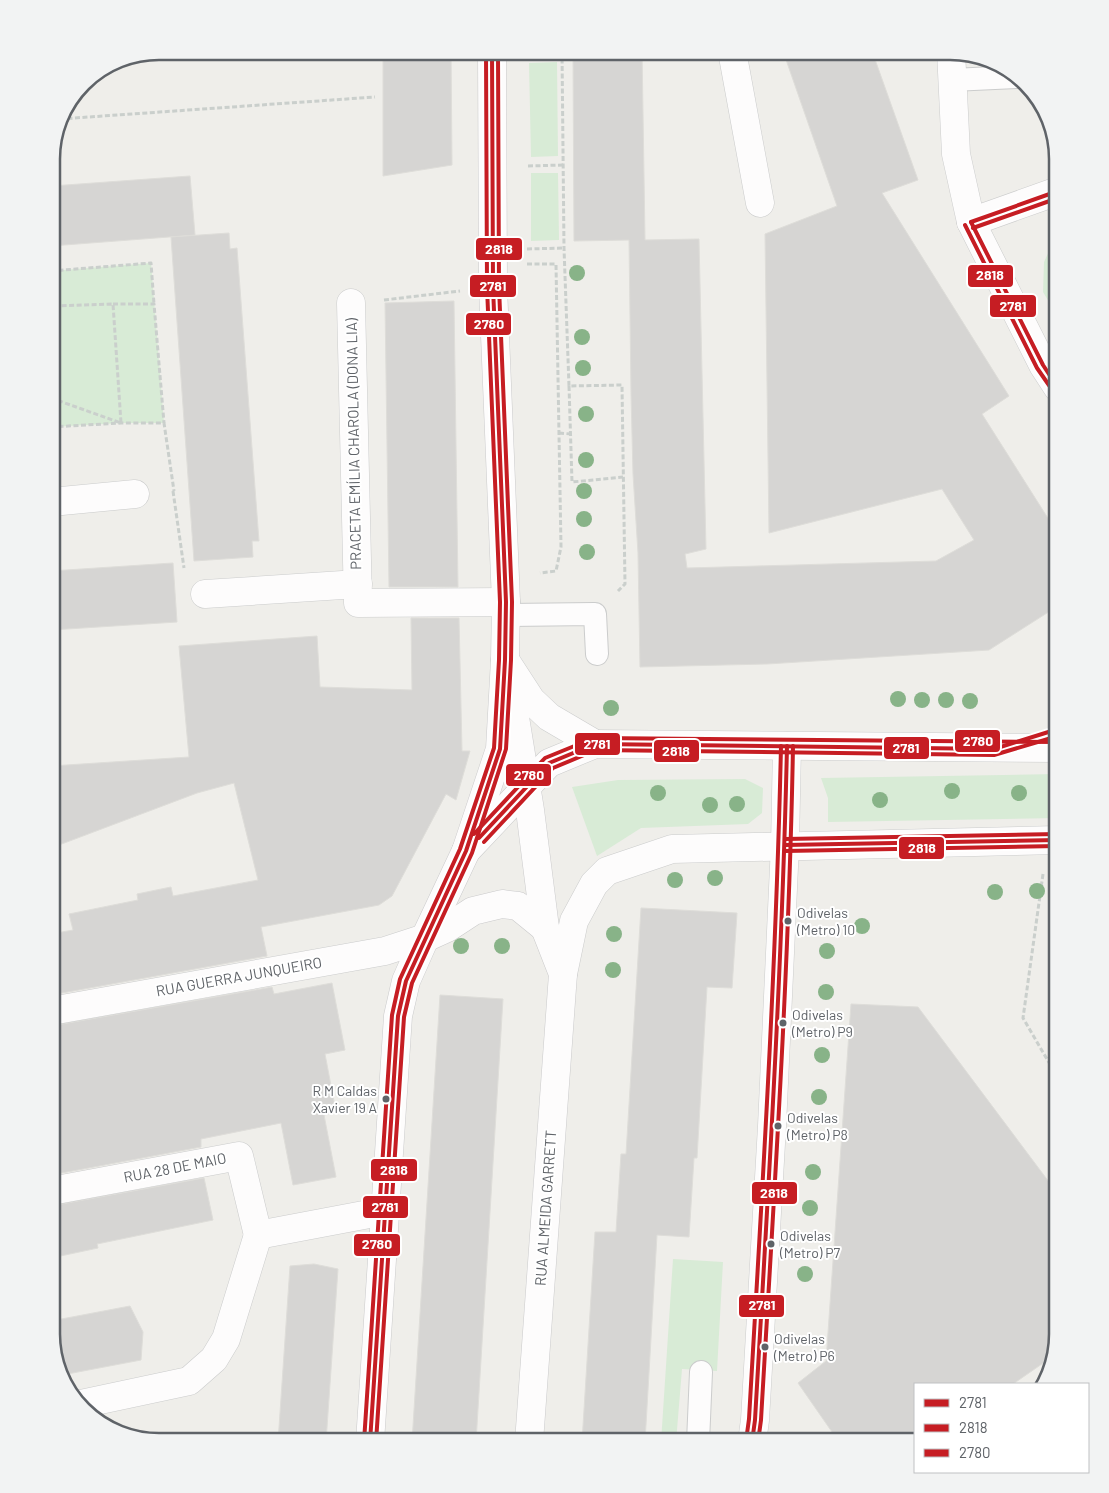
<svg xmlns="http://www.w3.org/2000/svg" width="1109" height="1493" viewBox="0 0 1109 1493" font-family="Barlow,sans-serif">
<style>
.green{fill:#d8ebd6}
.building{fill:#d6d5d3;stroke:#deddd9}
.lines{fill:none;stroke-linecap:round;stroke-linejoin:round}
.lane-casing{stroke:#cbcccc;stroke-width:24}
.street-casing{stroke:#cbcccc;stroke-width:29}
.secondary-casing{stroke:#cacacb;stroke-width:29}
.path{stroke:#cacfcc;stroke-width:3;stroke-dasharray:5 2.5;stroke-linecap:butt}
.lane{stroke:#fdfcfc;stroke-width:22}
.street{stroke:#fdfcfc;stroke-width:28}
.secondary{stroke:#fdfcfc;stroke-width:28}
.bus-1-casing{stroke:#fff;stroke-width:8}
.bus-2-casing{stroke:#fff;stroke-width:8}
.bus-3-casing{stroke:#fff;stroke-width:8}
.bus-1{stroke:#c61d23;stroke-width:4}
.bus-2{stroke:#c61d23;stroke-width:4}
.bus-3{stroke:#c61d23;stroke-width:4}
.tree{fill:#88b388}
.bus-dot{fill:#5f6368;stroke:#fff;stroke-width:2}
.labels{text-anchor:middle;stroke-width:4;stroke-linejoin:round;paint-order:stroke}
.bus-label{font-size:14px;fill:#5f6368;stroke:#fff;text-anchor:start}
.street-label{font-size:15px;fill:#5f6368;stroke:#fff}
.rim{fill:none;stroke:#5f6368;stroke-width:2.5}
.line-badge{stroke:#fff;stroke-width:2}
.badge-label{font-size:14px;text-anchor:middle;font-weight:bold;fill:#fff}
</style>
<rect width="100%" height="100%" fill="#efeeea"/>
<g class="green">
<path d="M557 62 558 156 531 157 529 63Z"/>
<path d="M531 173H558L559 240 531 241Z"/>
<path d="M1058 232V317L1043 292 1044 262Z"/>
<path d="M151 263 164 423H121L51 427V271Z"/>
<path d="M1058 774V818L828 822V798L821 778Z"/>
<path d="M745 779 763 788 762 813 748 824 641 828 597 856 572 787 618 780Z"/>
<path d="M673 1259 723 1262 717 1371 682 1369 676 1442H661Z"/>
</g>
<g class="building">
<path d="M383 51H451L452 165 383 176Z"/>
<path d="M573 51H642L645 240 699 239 706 549 685 554 687 568 936 561 974 540 942 489 769 533 765 234 837 206 783 51H872L918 180 882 193 1009 396 982 414 1058 534V606L989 650 767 664 640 667 638 553 633 474 631 393 629 240 574 241Z"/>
<path d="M190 176 195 235 51 246 52 186Z"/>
<path d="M229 233 230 249 237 248 259 541H252L253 557 194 561 171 237Z"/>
<path d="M454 301 458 587H389L385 303Z"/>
<path d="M173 563 177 622 51 630V571Z"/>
<path d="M411 618H459L462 751H470L456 800 446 794 392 896 379 905 261 927 267 956 51 995V934L73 930 69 914 138 900 137 894 171 887 173 896 258 880 234 783 197 793 51 848V766L189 757 179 646 317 636 320 687 412 690Z"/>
<path d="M641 908 737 913 732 988 707 987 697 1158H694L689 1237 657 1235 645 1442H582L595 1232H616L621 1154H626Z"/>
<path d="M332 983 345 1050 325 1054 336 1112 324 1115 336 1177 293 1185 281 1123 201 1139V1147L51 1175V1115L59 1113 51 1064V1026L272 987 274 994Z"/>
<path d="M440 995 503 999 476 1442H412Z"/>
<path d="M851 1004 918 1007 1058 1194V1334L1052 1357 1013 1384H915V1442H839L798 1383 826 1361Z"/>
<path d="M204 1178 213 1220 97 1244 98 1248 51 1258V1206Z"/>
<path d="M314 1264 338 1269 326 1442H278L290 1266Z"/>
<path d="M130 1306 143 1332 141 1360 62 1375 51 1334V1321Z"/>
</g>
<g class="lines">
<g class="lane-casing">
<g id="lane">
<path d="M952 80 1016 77"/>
<path d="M505 615 595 614 597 654"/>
<path d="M698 1442 701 1372"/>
</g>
</g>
<g class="street-casing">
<g id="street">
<path d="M732 51 760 203"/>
<path d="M951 51 956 154 971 222 1043 365 1058 388"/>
<path d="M971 222 1058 191"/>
<path d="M351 303 358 603 506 602"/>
<path d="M51 502 135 494"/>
<path d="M205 594 358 584"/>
<path d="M505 660 531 700 549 717 595 744"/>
<path d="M466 851 549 763 595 744 1058 748"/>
<path d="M563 974 574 921 594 884 607 871 672 849 1058 840"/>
<path d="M51 1011 385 951 425 938"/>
<path d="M51 1191 239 1156 258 1235"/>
<path d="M258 1235 385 1211"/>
<path d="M81 1404 189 1381 214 1359 226 1339 258 1235"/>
<path d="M752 1442 755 1420 772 1126 785 845 787 746"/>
</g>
</g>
<g class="secondary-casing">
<g id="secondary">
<path d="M513 705 530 810 545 928 563 974 529 1442"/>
<path d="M425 938 447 928 473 911 502 904 518 906 545 928"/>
<path d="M370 1442 398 1016 406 981 425 938 466 851 500 749 505 660 506 602 493 287 492 51"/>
</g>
</g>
<g class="path">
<path d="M562 51 564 248 569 386 622 385 625 584 618 591"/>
<path d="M526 55 562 53"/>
<path d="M60 119 375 97"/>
<path d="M528 166 563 165"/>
<path d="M527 249 564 248"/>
<path d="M527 264H556L561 547 556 571 540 573"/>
<path d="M51 271 151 263 154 304"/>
<path d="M384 300 460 291"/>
<path d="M113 304H154L164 423"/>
<path d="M569 386 572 482 623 477"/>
<path d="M51 398 121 423 113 304 51 306"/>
<path d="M51 427 121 423H164L174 491"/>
<path d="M559 433 571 434"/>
<path d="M173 491 184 568"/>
<path d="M1043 874 1023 1018 1058 1078"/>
</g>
<use href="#lane" class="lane"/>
<use href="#street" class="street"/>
<use href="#secondary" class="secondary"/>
<g class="bus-1-casing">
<g id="bus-1">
<path d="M971 222 1043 365 1058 388"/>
<path d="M971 222 1058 191"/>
<path d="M479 838 549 763 595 744 994 749 1058 729"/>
<path d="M785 845 1058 840"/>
<path d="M370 1442 398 1016 406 981 466 851 500 749 505 660 506 602 493 287 492 51"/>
<path d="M752 1442 755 1420C768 1195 782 971 787 746"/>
</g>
</g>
<g class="bus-2-casing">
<g id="bus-2">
<path d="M965 225 1037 368 1053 391"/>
<path d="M973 228 1058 198"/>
<path d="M484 842 553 768 596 750 994 755 1058 736"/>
<path d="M785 851 1058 846"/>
<path d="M376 1442 404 1017 412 983 472 853 506 749 511 660 512 602 499 287 498 51"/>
<path d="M758 1442 761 1420C774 1196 789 971 793 746"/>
</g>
</g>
<g class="bus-3-casing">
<g id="bus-3">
<path d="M474 834 545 758 594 738 1058 742"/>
<path d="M785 839 1058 834"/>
<path d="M746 1441 749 1419C762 1195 776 971 781 746"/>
<path d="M364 1442 392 1015 400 979 460 849 494 748 499 660 500 602 487 287 486 51"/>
</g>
</g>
<use href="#bus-1" class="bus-1"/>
<use href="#bus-2" class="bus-2"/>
<use href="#bus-3" class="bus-3"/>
</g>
<g class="tree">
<circle cx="577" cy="273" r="8"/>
<circle cx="582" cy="337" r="8"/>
<circle cx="583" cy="368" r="8"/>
<circle cx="586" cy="414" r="8"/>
<circle cx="586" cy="460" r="8"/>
<circle cx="584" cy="491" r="8"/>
<circle cx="584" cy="519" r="8"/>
<circle cx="587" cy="552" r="8"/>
<circle cx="898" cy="699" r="8"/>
<circle cx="922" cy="700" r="8"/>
<circle cx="946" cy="700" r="8"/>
<circle cx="970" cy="701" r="8"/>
<circle cx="611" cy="708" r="8"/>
<circle cx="952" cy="791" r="8"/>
<circle cx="658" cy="793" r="8"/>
<circle cx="1019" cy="793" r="8"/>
<circle cx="880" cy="800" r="8"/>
<circle cx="737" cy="804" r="8"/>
<circle cx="710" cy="805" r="8"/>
<circle cx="715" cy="878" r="8"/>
<circle cx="675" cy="880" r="8"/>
<circle cx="1037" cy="891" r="8"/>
<circle cx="995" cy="892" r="8"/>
<circle cx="862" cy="926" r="8"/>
<circle cx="614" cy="934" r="8"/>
<circle cx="461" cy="946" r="8"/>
<circle cx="502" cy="946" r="8"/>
<circle cx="827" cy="951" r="8"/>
<circle cx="613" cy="970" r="8"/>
<circle cx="826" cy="992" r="8"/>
<circle cx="822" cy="1055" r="8"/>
<circle cx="819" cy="1097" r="8"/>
<circle cx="813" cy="1172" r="8"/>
<circle cx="810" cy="1208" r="8"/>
<circle cx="805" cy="1274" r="8"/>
</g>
<g class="bus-dot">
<circle cx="788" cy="921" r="4.5"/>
<circle cx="783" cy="1023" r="4.5"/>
<circle cx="386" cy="1099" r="4.5"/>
<circle cx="778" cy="1126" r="4.5"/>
<circle cx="771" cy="1244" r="4.5"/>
<circle cx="765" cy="1347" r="4.5"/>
</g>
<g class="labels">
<g class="bus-label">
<text x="797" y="918">Odivelas<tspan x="797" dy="17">(Metro) 10</tspan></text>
<text x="792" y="1020">Odivelas<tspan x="792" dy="17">(Metro) P9</tspan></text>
<text x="377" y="1096" text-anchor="end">R M Caldas<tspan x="377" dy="17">Xavier 19 A</tspan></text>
<text x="787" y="1123">Odivelas<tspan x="787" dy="17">(Metro) P8</tspan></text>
<text x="780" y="1241">Odivelas<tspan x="780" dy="17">(Metro) P7</tspan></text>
<text x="774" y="1344">Odivelas<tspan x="774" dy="17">(Metro) P6</tspan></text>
</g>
<g class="street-label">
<text transform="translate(354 444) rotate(-91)" y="5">PRACETA EMÍLIA CHAROLA (DONA LIA)</text>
<text transform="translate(239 977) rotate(-10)" y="5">RUA GUERRA JUNQUEIRO</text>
<text transform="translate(175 1168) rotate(-11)" y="5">RUA 28 DE MAIO</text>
<text transform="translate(546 1208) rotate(-86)" y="5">RUA ALMEIDA GARRETT</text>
</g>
</g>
<path d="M0 0H1109V1493H0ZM159 60H950A99 99 0 0 1 1049 159V1334A99 99 0 0 1 950 1433H159A99 99 0 0 1 60 1334V159A99 99 0 0 1 159 60Z" fill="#f2f3f3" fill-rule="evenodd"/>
<path class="rim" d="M159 60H950A99 99 0 0 1 1049 159V1334A99 99 0 0 1 950 1433H159A99 99 0 0 1 60 1334V159A99 99 0 0 1 159 60Z"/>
<g class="line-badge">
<rect x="475" y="237" width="48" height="24" rx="5" fill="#c61d23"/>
<rect x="967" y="264" width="47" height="24" rx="5" fill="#c61d23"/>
<rect x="469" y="274" width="48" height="24" rx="5" fill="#c61d23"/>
<rect x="989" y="294" width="48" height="24" rx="5" fill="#c61d23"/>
<rect x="465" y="312" width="47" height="24" rx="5" fill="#c61d23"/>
<rect x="954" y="729" width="47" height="24" rx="5" fill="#c61d23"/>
<rect x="574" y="732" width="47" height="24" rx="5" fill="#c61d23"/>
<rect x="883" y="736" width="47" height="24" rx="5" fill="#c61d23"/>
<rect x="653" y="739" width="47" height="24" rx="5" fill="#c61d23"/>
<rect x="505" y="763" width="47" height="24" rx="5" fill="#c61d23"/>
<rect x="898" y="836" width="47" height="24" rx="5" fill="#c61d23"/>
<rect x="370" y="1158" width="48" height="24" rx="5" fill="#c61d23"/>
<rect x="751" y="1181" width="47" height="24" rx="5" fill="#c61d23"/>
<rect x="362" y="1195" width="47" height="24" rx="5" fill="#c61d23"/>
<rect x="353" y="1233" width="48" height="24" rx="5" fill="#c61d23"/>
<rect x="738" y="1294" width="47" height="24" rx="5" fill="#c61d23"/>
</g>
<g class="badge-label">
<text x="499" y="254">2818</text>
<text x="990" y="280">2818</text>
<text x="493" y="291">2781</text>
<text x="1013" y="311">2781</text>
<text x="489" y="329">2780</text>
<text x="978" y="746">2780</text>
<text x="597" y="749">2781</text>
<text x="906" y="753">2781</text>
<text x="676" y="756">2818</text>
<text x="529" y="780">2780</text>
<text x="922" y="853">2818</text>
<text x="394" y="1175">2818</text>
<text x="774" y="1198">2818</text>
<text x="385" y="1212">2781</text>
<text x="377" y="1249">2780</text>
<text x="762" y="1310">2781</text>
</g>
<rect x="914" y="1383" width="175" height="90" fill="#ffffff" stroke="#bfc1c3"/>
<rect x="924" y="1399" width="25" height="8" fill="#c61d23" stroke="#bfc1c3"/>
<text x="959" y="1408" font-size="15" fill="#5f6368">2781</text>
<rect x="924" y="1424" width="25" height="8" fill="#c61d23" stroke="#bfc1c3"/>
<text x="959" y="1433" font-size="15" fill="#5f6368">2818</text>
<rect x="924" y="1449" width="25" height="8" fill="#c61d23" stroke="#bfc1c3"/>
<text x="959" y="1458" font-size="15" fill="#5f6368">2780</text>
</svg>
